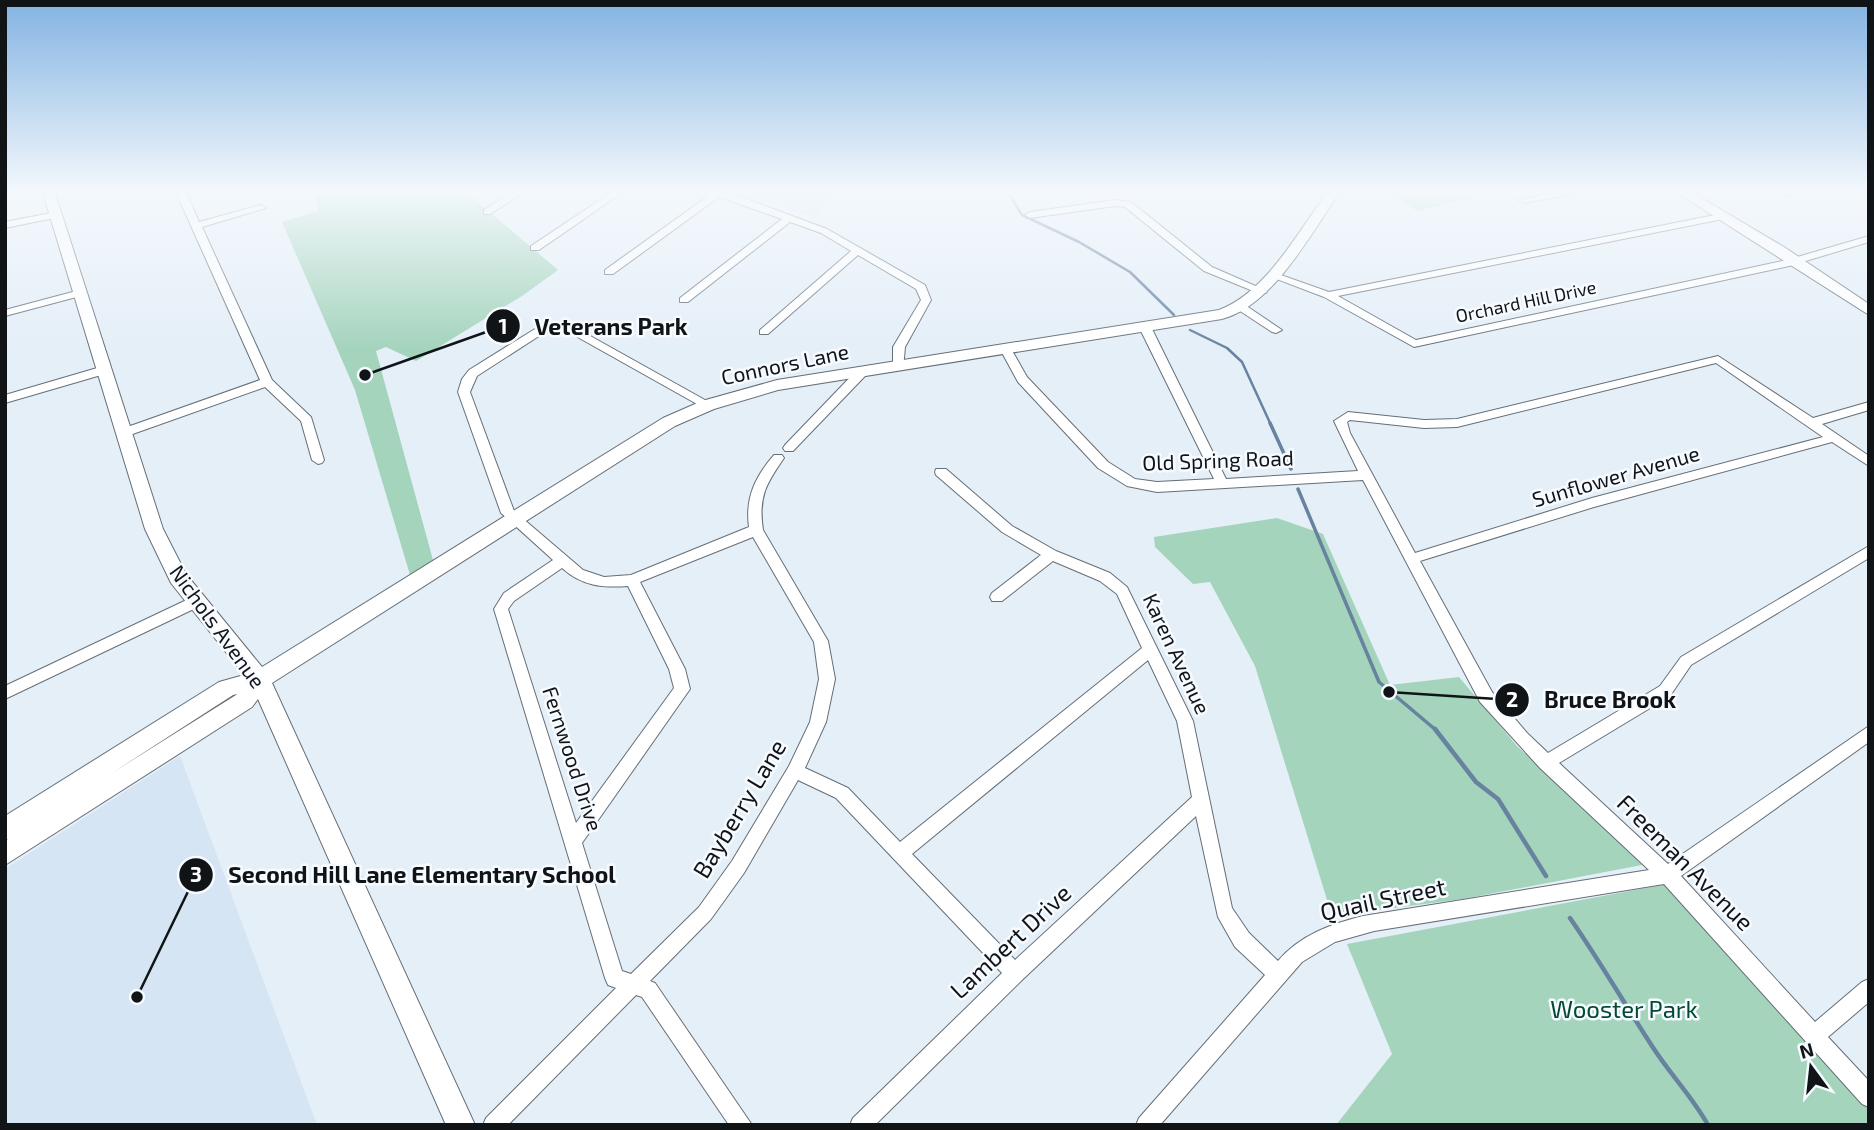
<svg xmlns="http://www.w3.org/2000/svg" width="1874" height="1130" viewBox="0 0 1874 1130" font-family="'Exo 2',sans-serif">
<style>
.built{fill:#d5e5f3}
.green{fill:#a5d4bd}
.lines{fill:none;stroke-linecap:round;stroke-linejoin:round}
.stream-far2{stroke:#67839f;stroke-width:2.5}
.stream-far1{stroke:#67839f;stroke-width:3.5}
.stream{stroke:#67839f;stroke-width:4.5}
.street-casing{stroke:#666e76;stroke-width:2}
.secondary-casing{stroke:#666e76;stroke-width:2}
.street{fill:#fff;fill-rule:evenodd}
.secondary{fill:#fff;fill-rule:evenodd}
.labels{text-anchor:middle;stroke-width:5;stroke-linejoin:round;paint-order:stroke}
.far-street-label{font-size:18px;fill:#101417;stroke:#f7fbff}
.street-label{font-size:21px;fill:#101417;stroke:#f7fbff}
.near-street-label{font-size:24px;fill:#101417;stroke:#f7fbff}
.near-park-label{font-size:24px;fill:#004b32;stroke:#f7fbff}
.leader{fill:none;stroke:#101417;stroke-width:2.5}
.callout-dot{fill:#101417;stroke:#f7fbff;stroke-width:2.5}
.mark-label{font-size:21px;text-anchor:middle;font-weight:bold;fill:#fff}
.callout-label{font-size:23px;text-anchor:middle;font-weight:bold;fill:#101417;stroke:#f7fbff;stroke-width:5;stroke-linejoin:round;paint-order:stroke}
</style>
<rect width="100%" height="100%" fill="#e5eff8"/>
<g class="built">
<path d="M725 190H857L838 197 813 217Z"/>
<path d="M180 756 317 1125H5V869Z"/>
</g>
<g class="green">
<path d="M314 190H464L558 270 522 296 416 361 386 347 376 351 433 560 410 575 355 390 282 222 319 211Z"/>
<path d="M1386 190H1464L1475 197 1417 211Z"/>
<path d="M1277 518 1323 534 1390 685 1459 677 1517 746 1611 831 1642 865 1463 899 1332 916 1255 666 1210 582 1193 584 1155 547 1154 537Z"/>
<path d="M1667 884 1869 1109V1125H1336L1392 1054 1347 944Z"/>
</g>
<g class="lines">
<g class="stream-far2">
<path d="M1007 190 1022 215 1079 242 1130 272 1174 315"/>
<path d="M1190 330 1227 348 1242 362 1271 425"/>
</g>
<g class="stream-far1">
<path d="M1270 423 1291 469"/>
<path d="M1298 489 1379 682 1437 731"/>
</g>
<g class="stream">
<path d="M1435 729 1476 782 1498 799 1546 876"/>
<path d="M1570 918C1599 960 1624 1003 1652 1046 1669 1073 1692 1096 1708 1125"/>
</g>
<g class="street-casing">
<g id="street">
<path d="M175 190H185L199 222 261 205 266 208 202 227 272 380 311 417 324 460 322 463 318 464 312 460 301 421 265 387 127 436 123 437 117 433 119 430 260 380Z"/>
<path d="M516 190H527L490 214H484V210Z"/>
<path d="M615 190H626L539 250H531V246Z"/>
<path d="M704 190H722L827 229 925 285 931 300 905 347 903 369H895L893 366V347L921 300 916 289 858 255 768 334H760V330L851 251 821 233 790 222 688 302H680V298L782 219 719 197 613 274H605V270L711 194Z"/>
<path d="M1564 190H1584L1579 193 1524 203 1519 200Z"/>
<path d="M1787 190H1801L1789 195H1783V191Z"/>
<path d="M1115 200 1131 202 1212 267 1267 291 1266 293H1258L1204 271 1125 207 1115 206 1030 218 1025 215 1030 212Z"/>
<path d="M56 212 61 215 59 217 5 228V222Z"/>
<path d="M1725 213 1728 214V218L1338 296 1416 340 1787 260 1869 236V242L1789 266 1414 347 1324 297 1269 276 1274 273 1278 274 1329 292Z"/>
<path d="M80 290 84 291V295L5 316V310Z"/>
<path d="M1241 304 1245 305 1282 330 1276 333 1272 332 1237 309 1236 307Z"/>
<path d="M567 323 714 405 712 408H704L565 330 542 334 477 376 470 392 514 511 583 570 604 577 631 575 749 527C745 498 755 477 774 455H782L784 458C766 484 758 497 763 530L828 641 835 679 826 722 805 768 848 788 900 842 1142 648 1117 594 1100 581 1053 561 1002 601H992L990 597 992 593 1041 555 1002 532 936 475 935 472 936 469H946L1012 526 1056 551 1110 573 1127 587 1193 721 1232 908 1249 933 1278 961C1300 935 1331 924 1363 916L1649 870 1540 768 1480 702 1363 480 1157 492 1127 486 1098 468 1018 382 1000 349 1002 347H1010L1027 377 1108 462 1135 479 1157 482 1214 479 1139 327 1145 324 1151 327 1226 479 1358 471 1334 421 1348 412 1424 420 1457 419 1718 356 1813 418 1869 402V410L1822 424 1869 456V466L1832 442 1594 507 1420 561 1492 692 1527 733 1548 753 1660 686 1681 657 1869 546V558L1691 665 1670 696 1559 763 1668 864 1869 726V742L1681 876 1815 1022 1862 982 1869 979V1002L1828 1037 1869 1081V1107L1862 1104 1664 884 1374 931 1335 942 1302 962 1160 1125H1136L1139 1118 1265 975 1235 947 1218 917 1196 816 1022 980 875 1125H850L853 1118 1002 973 836 798 798 780 744 873 711 919 650 981 655 983 752 1125H729L642 997 636 995 508 1125H483L486 1118 616 988 608 985 605 978 494 609 504 593 553 560 501 513 458 392 462 379 469 370 535 329ZM1716 363 1823 437 1592 498 1415 553 1350 433 1347 422 1350 420 1424 428 1457 427ZM753 537 814 642 819 679 810 722 789 766 732 861 699 907 631 974 622 971 582 843 690 689 685 669 640 582ZM562 568C582 586 602 588 628 586L669 669 674 688 576 823 508 609 514 601ZM1148 660 1177 721 1192 797 1015 960 912 854Z"/>
<path d="M104 366 108 367V373L5 403V395Z"/>
<path d="M862 368 866 369V375L793 451H785L783 448 785 445 858 369Z"/>
<path d="M195 596 200 598 202 602 200 606 5 699V686Z"/>
</g>
</g>
<g class="secondary-casing">
<g id="secondary">
<path d="M42 190H54L163 529 186 574 262 667 663 418 702 401 777 380 1219 310C1267 292 1299 230 1329 190H1341C1312 232 1273 306 1222 319L778 390 714 409 675 426 272 683 475 1125H446L258 699 252 707 5 865V841L8 839 5 840V816L219 682 244 675 171 583 145 529ZM237 694 236 695 112 773 233 695Z"/>
<path d="M1673 190H1688L1784 247 1869 304V315Z"/>
</g>
</g>
<use href="#street" class="street"/>
<use href="#secondary" class="secondary"/>
</g>
<linearGradient id="sky" x2="0" y2="1"><stop stop-color="#83b3e2"/><stop offset="0.55" stop-color="#f3f8fc"/><stop offset="1" stop-color="#f3f8fc" stop-opacity="0"/></linearGradient>
<rect width="1874" height="348" fill="url(#sky)"/>
<g class="labels">
<g class="far-street-label">
<text transform="translate(1526 302) rotate(-12)" y="6">Orchard Hill Drive</text>
</g>
<g class="street-label">
<text transform="translate(785 365) rotate(-12)" y="7">Connors Lane</text>
<text transform="translate(1218 461) rotate(-2)" y="7">Old Spring Road</text>
<text transform="translate(1616 477) rotate(-16)" y="7">Sunflower Avenue</text>
<text transform="translate(217 627) rotate(54)" y="7">Nichols Avenue</text>
<text transform="translate(1176 654) rotate(65)" y="7">Karen Avenue</text>
<text transform="translate(572 759) rotate(72)" y="7">Fernwood Drive</text>
</g>
<g class="near-street-label">
<text transform="translate(740 809) rotate(-59)" y="8">Bayberry Lane</text>
<text transform="translate(1685 863) rotate(45)" y="8">Freeman Avenue</text>
<text transform="translate(1383 900) rotate(-12)" y="8">Quail Street</text>
<text transform="translate(1011 942) rotate(-43)" y="8">Lambert Drive</text>
</g>
<g class="near-park-label">
<text x="1624" y="1018">Wooster Park</text>
</g>
</g>
<path class="leader" d="M365 375L503 326M1389 692L1512 700M137 997L196 875"/>
<g class="callout-dot">
<circle cx="365" cy="375" r="7"/>
<circle cx="1389" cy="692" r="7"/>
<circle cx="137" cy="997" r="7"/>
<circle cx="503" cy="326" r="18"/>
<circle cx="1512" cy="700" r="18"/>
<circle cx="196" cy="875" r="18"/>
</g>
<g class="mark-label">
<text x="503" y="334">1</text>
<text x="1512" y="707">2</text>
<text x="196" y="882">3</text>
</g>
<g class="callout-label">
<text x="611" y="335">Veterans Park</text>
<text x="1610" y="708">Bruce Brook</text>
<text x="422" y="883">Second Hill Lane Elementary School</text>
</g>
<rect width="1874" height="1130" fill="none" stroke="#101417" stroke-width="14"/>
<g transform="translate(1811 1067) rotate(345)" stroke="#f7fbff" stroke-width="5" paint-order="stroke">
<path d="M0-5L12 26L0 18L-12 26Z" fill="#101417"/>
<text y="-10" font-size="19" font-weight="bold" text-anchor="middle" fill="#101417">N</text>
</g>
</svg>
